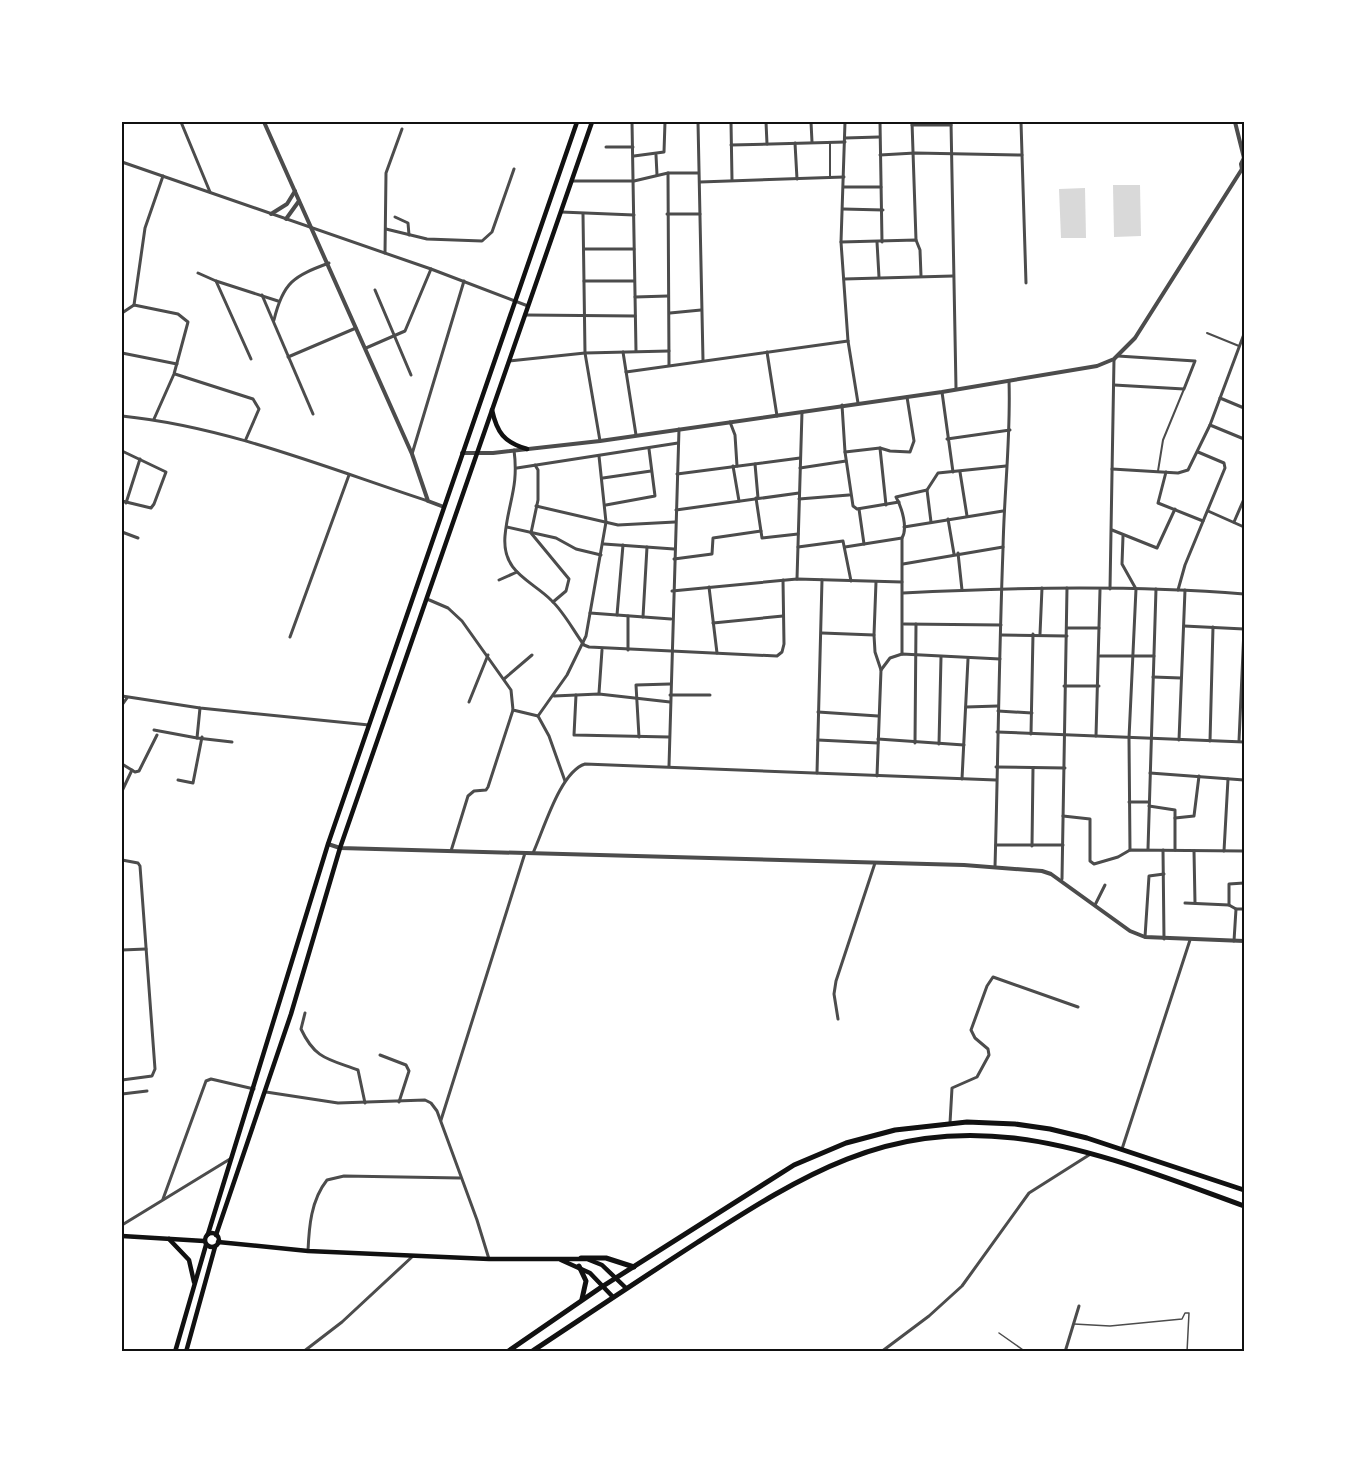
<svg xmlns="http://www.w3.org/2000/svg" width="1366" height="1473" viewBox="0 0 1366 1473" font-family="'Exo 2',sans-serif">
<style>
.water{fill:#d9d9d9}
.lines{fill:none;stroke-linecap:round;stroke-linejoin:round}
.service{stroke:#4c4c4c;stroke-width:1.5}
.pedestrian{stroke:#4c4c4c;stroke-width:2}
.minor{stroke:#4c4c4c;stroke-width:3}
.tertiary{stroke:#4c4c4c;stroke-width:4}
.secondary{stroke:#111;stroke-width:4.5}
.primary{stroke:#111;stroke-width:5}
.neatline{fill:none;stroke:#111;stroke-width:2}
</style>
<rect width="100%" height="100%" fill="#fff"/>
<g class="water">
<path d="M1113 185H1140L1141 236 1114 237Z"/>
<path d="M1085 188 1086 238H1061L1059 189Z"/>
</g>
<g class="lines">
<g class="service">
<path d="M1074 1324 1110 1326 1182 1319 1185 1313H1189L1187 1352"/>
<path d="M999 1333 1026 1352"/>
</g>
<g class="pedestrian">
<path d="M830 178V142"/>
<path d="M1207 333 1239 346"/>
<path d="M1158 471 1163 440 1184 389"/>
</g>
<g class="minor">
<path d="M181 122 210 192"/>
<path d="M632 122 636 351"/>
<path d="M698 122 703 360"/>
<path d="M731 122 732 180"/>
<path d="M766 122 767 144"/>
<path d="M811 122 812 142"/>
<path d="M845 122 841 242 848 341 858 403"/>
<path d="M880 122 882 242"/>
<path d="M912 122 916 240"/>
<path d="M951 122 956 388"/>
<path d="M1021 122 1026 283"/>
<path d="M912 125H951"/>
<path d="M845 138 879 137"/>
<path d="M795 143 797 179"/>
<path d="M731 145 845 142"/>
<path d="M606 147H633"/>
<path d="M656 155 657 175"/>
<path d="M880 155 915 153 1022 155"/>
<path d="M634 156 664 152 665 122"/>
<path d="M122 162 431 269 528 306"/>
<path d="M668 173 669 365"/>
<path d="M572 181H634L668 173H698"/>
<path d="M700 182 844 177"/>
<path d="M844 187H881"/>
<path d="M843 209 883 210"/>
<path d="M561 212 634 215"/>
<path d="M583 214 585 353 600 441"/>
<path d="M667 214H700"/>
<path d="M395 217 408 223 409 235"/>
<path d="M386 229 427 239 482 241 492 232 514 169"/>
<path d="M841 242 916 240 920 250 921 276"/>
<path d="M877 242 879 277"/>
<path d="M584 249H634"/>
<path d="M385 253 386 173 402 129"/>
<path d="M198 273 216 281 278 301"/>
<path d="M844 279 953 276"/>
<path d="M216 281 251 359"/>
<path d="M584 281H634"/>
<path d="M375 290 411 375"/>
<path d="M262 295 313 414"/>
<path d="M635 297 668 296"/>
<path d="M134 305 145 228 163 176"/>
<path d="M122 313 134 305 178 314 188 322 174 374 154 419"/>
<path d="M670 313 701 310"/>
<path d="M526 315 635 316"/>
<path d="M274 320C283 282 294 276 329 263"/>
<path d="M366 348 405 331 431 269"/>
<path d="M623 352 636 435"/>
<path d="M767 352 777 416"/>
<path d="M122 353 177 364"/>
<path d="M288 357 356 328"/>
<path d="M509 361 585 353 669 351"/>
<path d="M626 372 848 341"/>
<path d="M175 374 253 399 259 409 246 439"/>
<path d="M1114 385 1184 389 1195 361 1118 356"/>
<path d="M942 392 953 472"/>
<path d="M1220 398 1244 408"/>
<path d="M842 405 845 452 853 506 857 509 899 502"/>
<path d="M122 416C228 427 327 468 428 501"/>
<path d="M730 422 735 435 737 466"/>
<path d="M1210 425 1244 439"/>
<path d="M947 439 1010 430"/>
<path d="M880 448 886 505"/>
<path d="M514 450C519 488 508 502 505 536 502 573 531 580 551 600 564 612 573 630 584 645L589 647 777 656 782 652 784 644 783 580"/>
<path d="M122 451 166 472 154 504 151 508 122 501"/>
<path d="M845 452 880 448 890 451 910 452 914 441 907 397"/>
<path d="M412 454 464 281"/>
<path d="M755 464 758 498"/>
<path d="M535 465 538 470V500L531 533 569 579 566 591 553 602"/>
<path d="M733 466 739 501"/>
<path d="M517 468 678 443"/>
<path d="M800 468 846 461"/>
<path d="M1112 469 1178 473 1188 470 1210 425 1244 334"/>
<path d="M960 472 967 516"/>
<path d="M1166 472 1158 503 1203 521"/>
<path d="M677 474 800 458"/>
<path d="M603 478 651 471"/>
<path d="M927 490 931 522"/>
<path d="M756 498 762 538 798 534"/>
<path d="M799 499 849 495"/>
<path d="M126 503 140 459"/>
<path d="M606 505 655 496 649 449"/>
<path d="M536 506 618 525 675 522"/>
<path d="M859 509 864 544"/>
<path d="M676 510 799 493"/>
<path d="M1208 511 1244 527"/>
<path d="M948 519 954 554"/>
<path d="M1234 522 1244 499"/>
<path d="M507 527 556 538 576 549 601 555"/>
<path d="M904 527 1003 511"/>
<path d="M1112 530 1157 548 1175 509"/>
<path d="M122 532 138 538"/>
<path d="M1123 536 1122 564 1136 589 1129 738 1130 850"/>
<path d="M604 544 674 549"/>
<path d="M798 547 843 541 851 581"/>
<path d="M845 547 902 538"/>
<path d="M958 553 962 590"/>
<path d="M674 559 712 554 713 538 761 531"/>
<path d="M903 564 1003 547"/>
<path d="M797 579 802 412"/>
<path d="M499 580 517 572"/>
<path d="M876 582 874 635 875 652 881 670 877 776"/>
<path d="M709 587 717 653"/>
<path d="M1110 589 1114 359"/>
<path d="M1178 590 1185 565 1225 468 1224 463 1198 452"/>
<path d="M672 591 797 579 902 582"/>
<path d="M903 593C1017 587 1131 585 1244 594"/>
<path d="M427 599 448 608 462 621 511 690 513 710 538 716"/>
<path d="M590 613 671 619"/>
<path d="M617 615 623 545"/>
<path d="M628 616V650"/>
<path d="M643 617 647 547"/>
<path d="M713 623 783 616"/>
<path d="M904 624 1001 625"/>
<path d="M1184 626 1244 629"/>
<path d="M1067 628H1099"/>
<path d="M822 633 874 635"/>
<path d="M1040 634 1042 588"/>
<path d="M1001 635 1067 636"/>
<path d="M290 637 349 475"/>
<path d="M902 654V538C908 528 902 508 896 497L927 490 938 473 1006 466"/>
<path d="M1100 656H1154"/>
<path d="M881 670 890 658 902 654 1000 659"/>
<path d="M1153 677 1181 678"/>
<path d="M504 679 532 655"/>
<path d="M1064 686H1099"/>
<path d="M599 693 602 650"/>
<path d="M576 695 574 735 669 737"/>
<path d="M670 695H710"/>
<path d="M122 696 200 708 369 725"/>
<path d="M554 696 599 694 670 702"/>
<path d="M469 702 488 655"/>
<path d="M122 705 127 698"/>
<path d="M966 707 998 706"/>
<path d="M998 711 1032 713"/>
<path d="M818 712 878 716"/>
<path d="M154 730 197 738 200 708"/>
<path d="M997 732 1244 742"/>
<path d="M1031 734 1033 634"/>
<path d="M1096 736 1100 590"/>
<path d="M639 737 636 685 670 684"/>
<path d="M197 738 232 742"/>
<path d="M878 739 964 745"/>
<path d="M818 740 878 743"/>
<path d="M1179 740 1185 590"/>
<path d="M1210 741 1213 627"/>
<path d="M1239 741 1244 629"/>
<path d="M915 743 916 624"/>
<path d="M939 744 941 657"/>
<path d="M122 764 135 772 139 771 157 735"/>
<path d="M669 766 679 429"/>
<path d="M996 767 1065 768"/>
<path d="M817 773 822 580"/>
<path d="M1150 773 1244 780"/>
<path d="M962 779 968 659"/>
<path d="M178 780 193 783 202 737"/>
<path d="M565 781 549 736 538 716 567 675 586 636 606 522 599 456"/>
<path d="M122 791 132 770"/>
<path d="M1129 802H1148"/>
<path d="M1149 806 1175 810V850"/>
<path d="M1063 816 1090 819V861L1094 864 1118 857 1130 850 1244 851"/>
<path d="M1175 818 1194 816 1199 776"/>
<path d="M996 845H1063"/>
<path d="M1032 846 1033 768"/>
<path d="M1148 849 1156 589"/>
<path d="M1163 850 1164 939"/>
<path d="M451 851 468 796 474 791 486 790 488 787 513 710"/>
<path d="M1194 851 1195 903"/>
<path d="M1224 851 1228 779"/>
<path d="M533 853C544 829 560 772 585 764L996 780"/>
<path d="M122 860 138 863 140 866 155 1069 152 1076 122 1080"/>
<path d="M995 867C998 761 999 655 1003 549 1004 492 1011 437 1009 381"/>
<path d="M1062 879 1067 588"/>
<path d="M1185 903 1229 905 1236 909H1244"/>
<path d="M1095 905 1105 885"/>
<path d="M1229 905V884L1244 883"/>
<path d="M1145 937 1149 876 1164 874"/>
<path d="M1234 941 1236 909"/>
<path d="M122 950 146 949"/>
<path d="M305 1013 301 1029C315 1059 328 1059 358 1070L365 1103"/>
<path d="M838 1019 834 994 836 981 875 863"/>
<path d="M380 1055 406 1065 409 1071 399 1102"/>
<path d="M266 1092 338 1103 425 1100 431 1103 437 1111 477 1220 489 1259"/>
<path d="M122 1094 147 1091"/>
<path d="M441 1120 525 853"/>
<path d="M950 1123 952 1088 977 1077 989 1055 988 1049 975 1038 971 1030 987 986 993 977 1078 1007"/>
<path d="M1122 1149 1190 940"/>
<path d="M163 1199 206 1081 211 1079 254 1089"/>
<path d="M122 1225 230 1159"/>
<path d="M308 1251C309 1227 311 1200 327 1180L344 1176 460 1178"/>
<path d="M303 1352 342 1322 413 1256"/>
<path d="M881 1352 929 1316 962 1286 1029 1193 1089 1155"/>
<path d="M1065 1352 1079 1306"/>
</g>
<g class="tertiary">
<path d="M264 122 412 454 428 501 444 507"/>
<path d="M1235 122 1244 158"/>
<path d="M1242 169 1241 164 1244 158"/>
<path d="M271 214 287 204 295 191"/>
<path d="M286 219 299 201"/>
<path d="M462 453H493L600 441 942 392 1097 366 1114 359 1135 338 1242 169"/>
<path d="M328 844 340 848 964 865 1042 871 1051 874 1130 931 1145 937 1244 941"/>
</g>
<g class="secondary">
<path d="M492 410C497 433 504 442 527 449"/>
<circle cx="212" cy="1240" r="7"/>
<path d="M208 1234 328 844 577 122"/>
<path d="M216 1235 291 1014 340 848 592 122"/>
<path d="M122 1236 204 1241"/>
<path d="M169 1239 189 1260 194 1282"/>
<path d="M218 1242 308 1251 489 1259H587L602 1265 626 1288"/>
<path d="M561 1260 590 1273 613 1297"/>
<path d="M175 1352 206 1245"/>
<path d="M186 1352 215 1247"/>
</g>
<g class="primary">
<path d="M581 1258H606L634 1267"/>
<path d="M579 1266 586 1281 582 1299"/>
<path d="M507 1352 600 1288 794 1165 846 1143 895 1130 967 1122 1015 1124 1050 1129 1087 1138 1244 1190"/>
<path d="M531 1352C587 1315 642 1278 698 1242 803 1175 884 1123 1014 1138 1091 1147 1172 1180 1244 1206"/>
</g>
</g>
<rect width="1366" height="1473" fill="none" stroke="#ffffff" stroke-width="246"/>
<rect x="123" y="123" width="1120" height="1227" class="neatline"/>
</svg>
